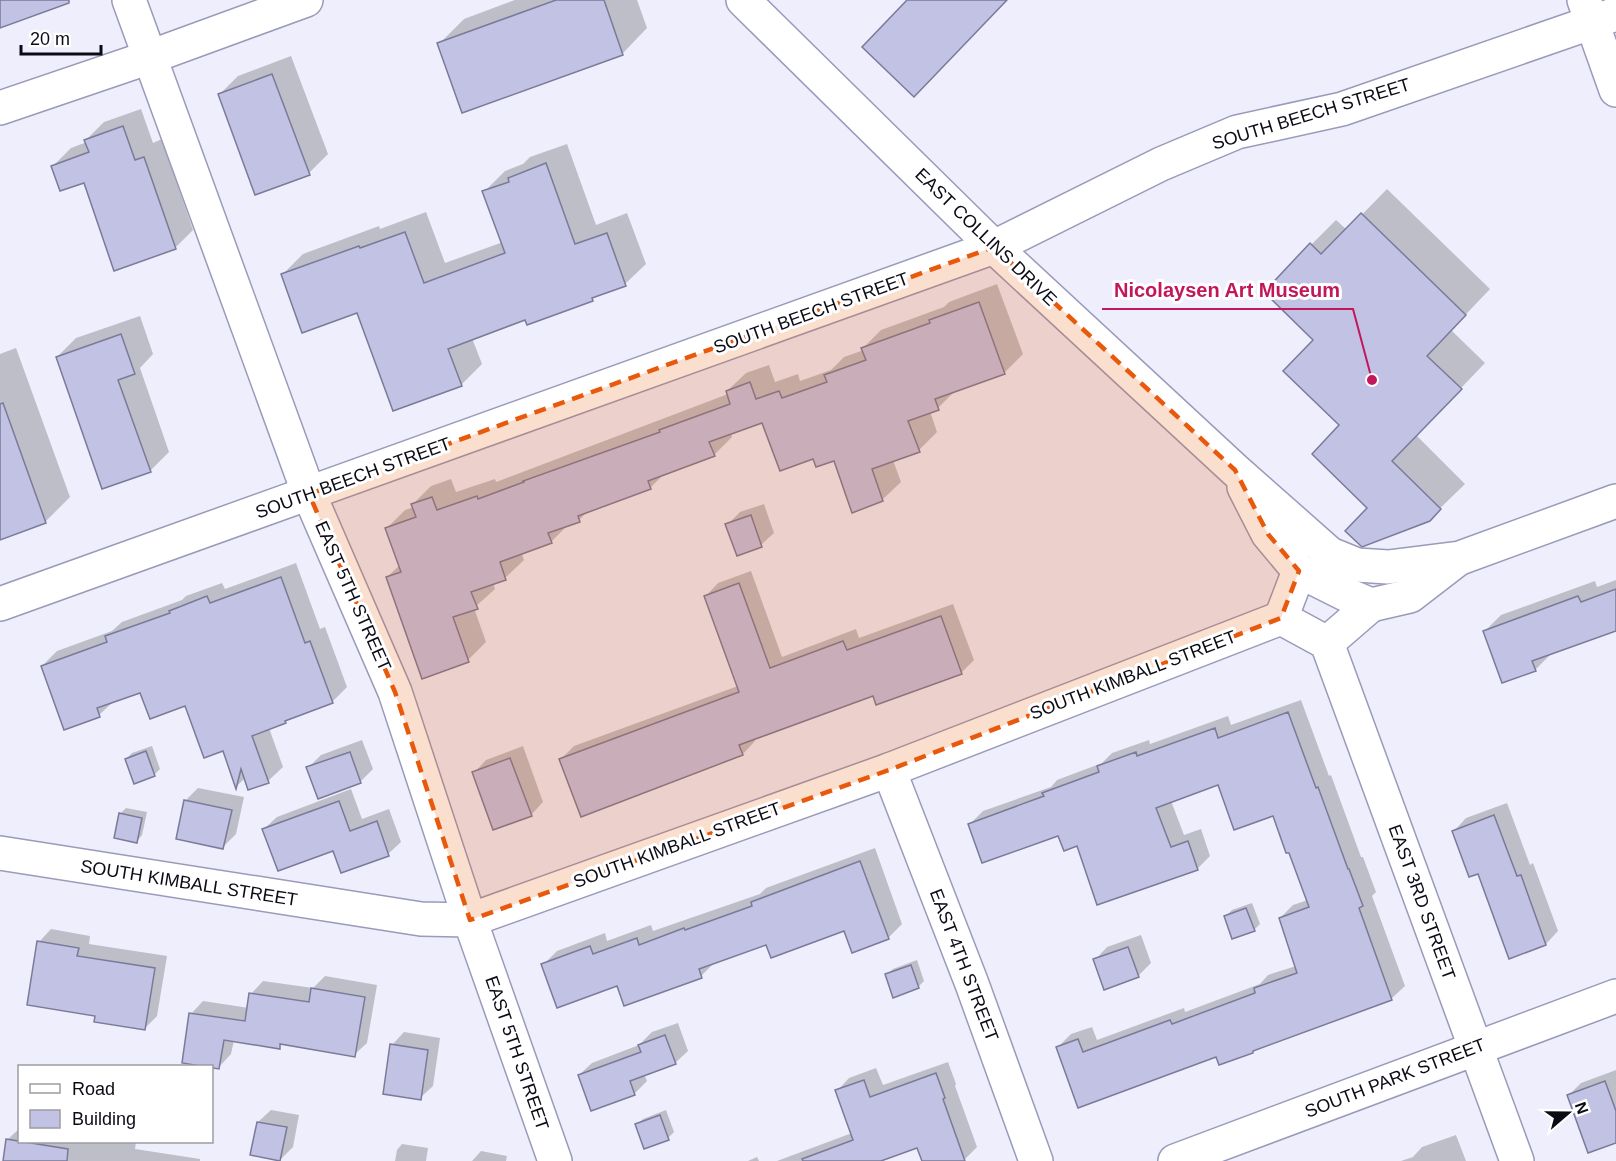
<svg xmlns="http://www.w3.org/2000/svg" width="1616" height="1161" viewBox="0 0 1616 1161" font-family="Arial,sans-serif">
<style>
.shadow{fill:#0003}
.building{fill:#c2c2e4;stroke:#7a7a99;stroke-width:1.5}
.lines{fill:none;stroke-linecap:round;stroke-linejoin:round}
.minor-casing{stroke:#9a9aba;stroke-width:36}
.major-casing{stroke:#9a9aba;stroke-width:36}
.minor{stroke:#fff;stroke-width:33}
.major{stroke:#fff;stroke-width:33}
.marked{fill:#e8590c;fill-opacity:0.2;stroke:#e8590c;stroke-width:4.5;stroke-dasharray:12 8;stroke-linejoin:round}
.labels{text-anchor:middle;stroke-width:6;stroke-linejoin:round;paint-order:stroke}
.street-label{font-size:18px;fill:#0b0b16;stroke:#fff}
.leader{fill:none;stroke:#c2185b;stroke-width:2}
.callout-dot{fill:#c2185b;stroke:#fff;stroke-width:2}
.callout-label{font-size:20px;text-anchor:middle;font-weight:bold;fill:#c2185b;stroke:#fff;stroke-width:6;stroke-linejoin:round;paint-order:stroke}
</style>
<rect width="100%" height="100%" fill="#eeeefc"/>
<g class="shadow">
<path d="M515 0H637L647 28 623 53 463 111 439 44 464 19Z"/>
<path d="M291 56 328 154 309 173 219 95 238 76Z"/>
<path d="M141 109 153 143 162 139 193 230 175 248 84 181 53 166 71 148 87 142 86 140 104 122Z"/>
<path d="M567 144 596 225 627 213 646 264 625 284 597 294 592 299 526 319 472 338 482 364 461 385 358 311 282 275 303 254 379 226 380 229 426 212 445 263 503 242 484 192 505 171 523 164 530 157Z"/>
<path d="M1387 189 1490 289 1451 330 1485 363 1416 435 1465 484 1429 519 1369 508 1315 340 1311 245 1336 220 1347 230Z"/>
<path d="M997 284 1023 354 1004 373 956 390 938 408 930 411 937 432 919 450 893 460 901 482 882 500 834 459 814 457 763 421 731 432 732 437 714 455 665 473 650 488 589 510 579 520 569 524 551 542 521 552 524 560 505 578 493 583 495 589 474 608 486 642 468 660 387 577 400 565 387 528 405 510 414 507 413 504 431 486 451 479 456 492 495 479 496 482 728 394 727 391 746 373 769 365 775 382 798 374 800 381 831 370 844 357 864 350 863 348 881 330 944 307 949 302Z"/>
<path d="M140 316 153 354 140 368 169 452 150 471 57 357 76 338Z"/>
<path d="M16 348 70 497 45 522 0 538V354Z"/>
<path d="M764 504 774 533 761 545 738 554 727 525 740 512Z"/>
<path d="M296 563 320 629 325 627 347 687 332 702 290 718 285 722 269 728 283 767 268 781 245 778 237 786 224 749 186 704 141 691 114 701 99 715 42 666 57 651 112 631 122 622 182 600 186 596 222 583 225 589Z"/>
<path d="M751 571 782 657 856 629 859 638 953 604 974 660 961 673 874 694 754 738 755 741 743 754 561 759 574 746 738 686 706 596 718 583Z"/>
<path d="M1616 580V629L1551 654 1535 670 1485 631 1501 615 1595 581 1597 587Z"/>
<path d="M1301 700 1329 776 1331 775 1361 857H1363L1376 892 1372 896 1405 986 1391 999 1217 1055 1079 1106 1058 1047 1071 1034 1092 1027 1097 1040 1184 1008 1185 1012 1260 984 1268 975 1296 966 1280 918 1293 905 1308 900 1274 814 1219 783 1171 801 1184 835 1201 829 1210 856 1197 869 1078 844 1059 834 969 825 983 811 1051 787 1057 780 1102 763 1112 753 1149 740 1150 744 1228 716 1231 725Z"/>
<path d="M362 740 373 769 360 782 308 768 321 755Z"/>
<path d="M152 746 160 769 154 775 126 759 132 753Z"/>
<path d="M523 746 543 802 531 815 474 773 486 760Z"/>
<path d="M198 788 244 797 236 834 223 847 186 800Z"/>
<path d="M351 789 362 819 389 809 401 842 388 854 342 871 334 849 264 829 277 817Z"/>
<path d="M1507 803 1530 865 1533 863 1558 931 1546 944 1479 872 1454 831 1466 818Z"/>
<path d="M126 808 147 812 142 835 137 841 120 814Z"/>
<path d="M875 848 902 924 888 938 845 930 767 943 716 961 701 976 618 984 543 965 557 951 605 933 607 941 651 925 653 931 760 894 766 888Z"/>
<path d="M1252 903 1260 924 1254 930 1226 916 1232 910Z"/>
<path d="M51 929 90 936 89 944 167 956 157 1016 144 1029 96 1015 39 942Z"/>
<path d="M1141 935 1151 963 1138 976 1095 960 1107 947Z"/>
<path d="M917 960 924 981 918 987 887 975 893 969Z"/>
<path d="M325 976 377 985 367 1043 354 1055 283 1043 279 1047 234 1040 231 1054 219 1067 191 1014 203 1001 249 1008 251 994 263 981 313 988Z"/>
<path d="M678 1023 688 1051 675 1063 644 1074 647 1081 634 1094 579 1075 592 1063 639 1045 652 1032Z"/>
<path d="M404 1032 440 1038 433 1086 420 1098 392 1045Z"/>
<path d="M948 1062 956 1084 955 1086 977 1147 964 1160 923 1161 918 1146 877 1161H777L852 1133 837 1091 849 1078 876 1068 883 1085Z"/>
<path d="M1616 1070V1141L1568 1096 1581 1083Z"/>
<path d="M271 1110 299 1115 293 1147 280 1160 258 1122Z"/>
<path d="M666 1110 674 1132 668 1138 637 1125 643 1119Z"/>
<path d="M20 1128V1142H136L135 1149 200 1159V1161H4L7 1140Z"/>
<path d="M1456 1135 1466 1161H1401L1413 1157 1422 1147Z"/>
<path d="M402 1144 428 1148 426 1161H395L397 1150Z"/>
<path d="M481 1151 507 1156 506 1161H472Z"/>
<path d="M757 1157 759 1161H748Z"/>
</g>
<g class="building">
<path d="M0 0H69V3L0 28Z"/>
<path d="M556 0H604L623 55 462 113 437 43Z"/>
<path d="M907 0H1007L914 97 862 47Z"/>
<path d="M272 74 310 175 255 195 218 94Z"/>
<path d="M123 126 135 160 144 157 176 249 114 271 84 183 60 191 51 166 89 152 84 140Z"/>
<path d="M546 163 575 244 607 233 626 286 592 298 593 301 527 325 525 320 448 349 462 386 393 411 357 313 302 333 281 274 359 246 360 248 405 232 424 283 505 253 482 191 509 182 508 178Z"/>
<path d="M1361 213 1466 315 1427 356 1462 389 1392 461 1441 509 1430 521 1362 547 1345 531 1367 508 1312 454 1339 425 1283 371 1313 340 1264 292 1310 243 1321 254Z"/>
<path d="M979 302 1005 374 935 399 939 410 908 421 920 452 872 469 883 501 852 513 834 461 816 467 813 459 780 471 762 423 709 442 715 456 648 481 651 489 578 516 580 522 548 533 552 543 500 562 506 580 471 592 478 609 453 617 469 662 422 679 386 577 401 572 385 528 416 517 411 504 432 497 437 510 477 496 478 499 524 482 523 481 660 432 659 430 730 404 726 391 750 382 756 399 779 391 782 398 827 382 824 375 866 360 861 348 930 323 929 320Z"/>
<path d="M121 334 135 374 118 380 151 472 102 489 56 357Z"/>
<path d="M3 403 46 523 0 540V404Z"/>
<path d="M751 515 762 547 737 556 725 524Z"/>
<path d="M281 577 305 643 310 641 333 703 285 721 286 723 252 736 269 783 248 790 241 769 236 789 223 751 204 758 185 706 150 719 140 693 97 708 100 717 64 730 41 666 107 642 105 636 170 613 169 611 207 596 210 603Z"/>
<path d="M739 583 770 668 843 641 847 650 941 616 962 674 876 705 873 696 739 745 743 755 581 817 559 759 739 692 704 596Z"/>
<path d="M1616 589V631L1532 661 1536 671 1502 683 1483 631 1578 596 1581 602Z"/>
<path d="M1288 712 1316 788 1318 787 1348 869H1349L1363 906 1359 908 1392 1000 1253 1051V1053L1219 1065 1216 1057 1078 1108 1056 1047 1078 1039 1083 1052 1170 1020 1172 1024 1255 993 1254 988 1297 973 1279 918 1309 907 1289 853H1286L1273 816 1234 830 1218 785 1156 808 1171 847 1188 841 1198 870 1097 905 1077 846 1064 851 1058 836 982 863 968 824 1044 796 1042 793 1099 772 1097 766 1136 752 1137 756 1215 728 1218 738Z"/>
<path d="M146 751 155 776 134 784 125 759Z"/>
<path d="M350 752 361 783 318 799 306 767Z"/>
<path d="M510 758 532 816 493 830 472 772Z"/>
<path d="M184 800 232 810 223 849 176 839Z"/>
<path d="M339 801 350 831 377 821 389 856 341 873 333 851 278 871 262 829Z"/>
<path d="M119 813 142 818 137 843 114 838Z"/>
<path d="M1494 815 1517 876 1521 875 1546 945 1509 959 1478 874 1469 877 1452 831Z"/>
<path d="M860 861 889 939 852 953 844 931 771 958 766 945 699 969 702 978 624 1006 617 986 557 1008 541 964 590 946 593 954 637 938 639 945 684 928 685 930 752 906 751 902Z"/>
<path d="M1246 908 1255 931 1232 939 1224 916Z"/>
<path d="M37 941 79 948 77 956 155 968 145 1030 94 1022 95 1016 27 1005Z"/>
<path d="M1128 947 1139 977 1104 990 1093 959Z"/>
<path d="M911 965 919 988 893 998 885 974Z"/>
<path d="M311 988 365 997 355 1057 280 1044V1049L224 1040 219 1069 182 1063 189 1013 245 1021 249 993 309 1002Z"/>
<path d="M665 1035 676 1064 630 1081 635 1095 591 1111 578 1075 641 1052 638 1045Z"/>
<path d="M390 1044 428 1050 421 1100 383 1094Z"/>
<path d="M936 1073 945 1098 943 1099 965 1161H922L917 1148 881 1161H803L802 1159 853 1140 835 1090 864 1080 870 1097Z"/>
<path d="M1605 1081 1616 1111V1143L1588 1153 1567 1095Z"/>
<path d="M660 1115 669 1140 644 1149 635 1124Z"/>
<path d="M257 1122 287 1127 280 1161 250 1155Z"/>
<path d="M6 1139 68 1149 67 1161H3Z"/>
</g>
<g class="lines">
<g class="minor-casing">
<g id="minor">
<path d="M129 0 309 494 395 692 470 920 555 1161"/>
<path d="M743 0 994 247 1235 470 1330 554 1357 565 1388 567 1460 558 1616 501"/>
<path d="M0 108 150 57 306 0"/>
<path d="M1244 487 1268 534 1299 571 1343 593 1371 605 1410 596 1458 559"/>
<path d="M0 604 994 247 1161 164 1237 132 1342 109 1616 14"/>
<path d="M1281 618 1327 643 1517 1161"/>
<path d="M1327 643 1371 605"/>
<path d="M889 770 972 984 1036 1161"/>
<path d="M0 853 421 919 470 920 889 770 1281 618 1299 571"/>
<path d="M1175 1161 1616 996"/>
</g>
</g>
<g class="major-casing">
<path id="major" d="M1584 0 1616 90"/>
</g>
<use href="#minor" class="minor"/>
<use href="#major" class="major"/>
</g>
<path class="marked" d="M994 247 1235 470 1268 534 1299 571 1281 618 889 770 470 920 395 692 309 494Z"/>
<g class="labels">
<g class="street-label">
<text transform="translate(1311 114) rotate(-17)" y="6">SOUTH BEECH STREET</text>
<text transform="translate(986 237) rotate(44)" y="6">EAST COLLINS DRIVE</text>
<text transform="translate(811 313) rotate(-20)" y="6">SOUTH BEECH STREET</text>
<text transform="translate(353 478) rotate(-20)" y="6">SOUTH BEECH STREET</text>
<text transform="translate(353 596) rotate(66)" y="6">EAST 5TH STREET</text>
<text transform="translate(1133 675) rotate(-21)" y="6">SOUTH KIMBALL STREET</text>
<text transform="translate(677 845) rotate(-20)" y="6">SOUTH KIMBALL STREET</text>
<text transform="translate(189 883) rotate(9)" y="6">SOUTH KIMBALL STREET</text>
<text transform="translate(1422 902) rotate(70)" y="6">EAST 3RD STREET</text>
<text transform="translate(964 965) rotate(69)" y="6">EAST 4TH STREET</text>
<text transform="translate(517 1053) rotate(71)" y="6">EAST 5TH STREET</text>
<text transform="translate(1395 1078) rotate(-21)" y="6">SOUTH PARK STREET</text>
</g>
</g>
<path class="leader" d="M1372 380L1353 309H1102"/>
<circle class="callout-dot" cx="1372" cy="380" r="6"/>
<g class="callout-label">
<text x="1227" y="297">Nicolaysen Art Museum</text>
</g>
<rect x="18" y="1065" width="195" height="78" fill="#ffffff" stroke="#9d9da2" stroke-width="1.5"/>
<rect x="30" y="1084" width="30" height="9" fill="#ffffff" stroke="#9d9da2" stroke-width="1.5"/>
<text x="72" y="1095" font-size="18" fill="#0b0b16">Road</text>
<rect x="30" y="1110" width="30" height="18" fill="#c2c2e4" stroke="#9d9da2" stroke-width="1.5"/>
<text x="72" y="1125" font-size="18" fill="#0b0b16">Building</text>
<g transform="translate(1568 1113) rotate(70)" stroke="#ffffff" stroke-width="4.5" paint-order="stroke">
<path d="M0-4.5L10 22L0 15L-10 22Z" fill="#0b0b16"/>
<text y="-9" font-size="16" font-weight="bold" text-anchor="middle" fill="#0b0b16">N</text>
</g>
<path d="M21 45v9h80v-9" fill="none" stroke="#0b0b16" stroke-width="3"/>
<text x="30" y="45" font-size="18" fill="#0b0b16" stroke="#ffffff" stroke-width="4.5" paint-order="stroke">20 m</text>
</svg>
